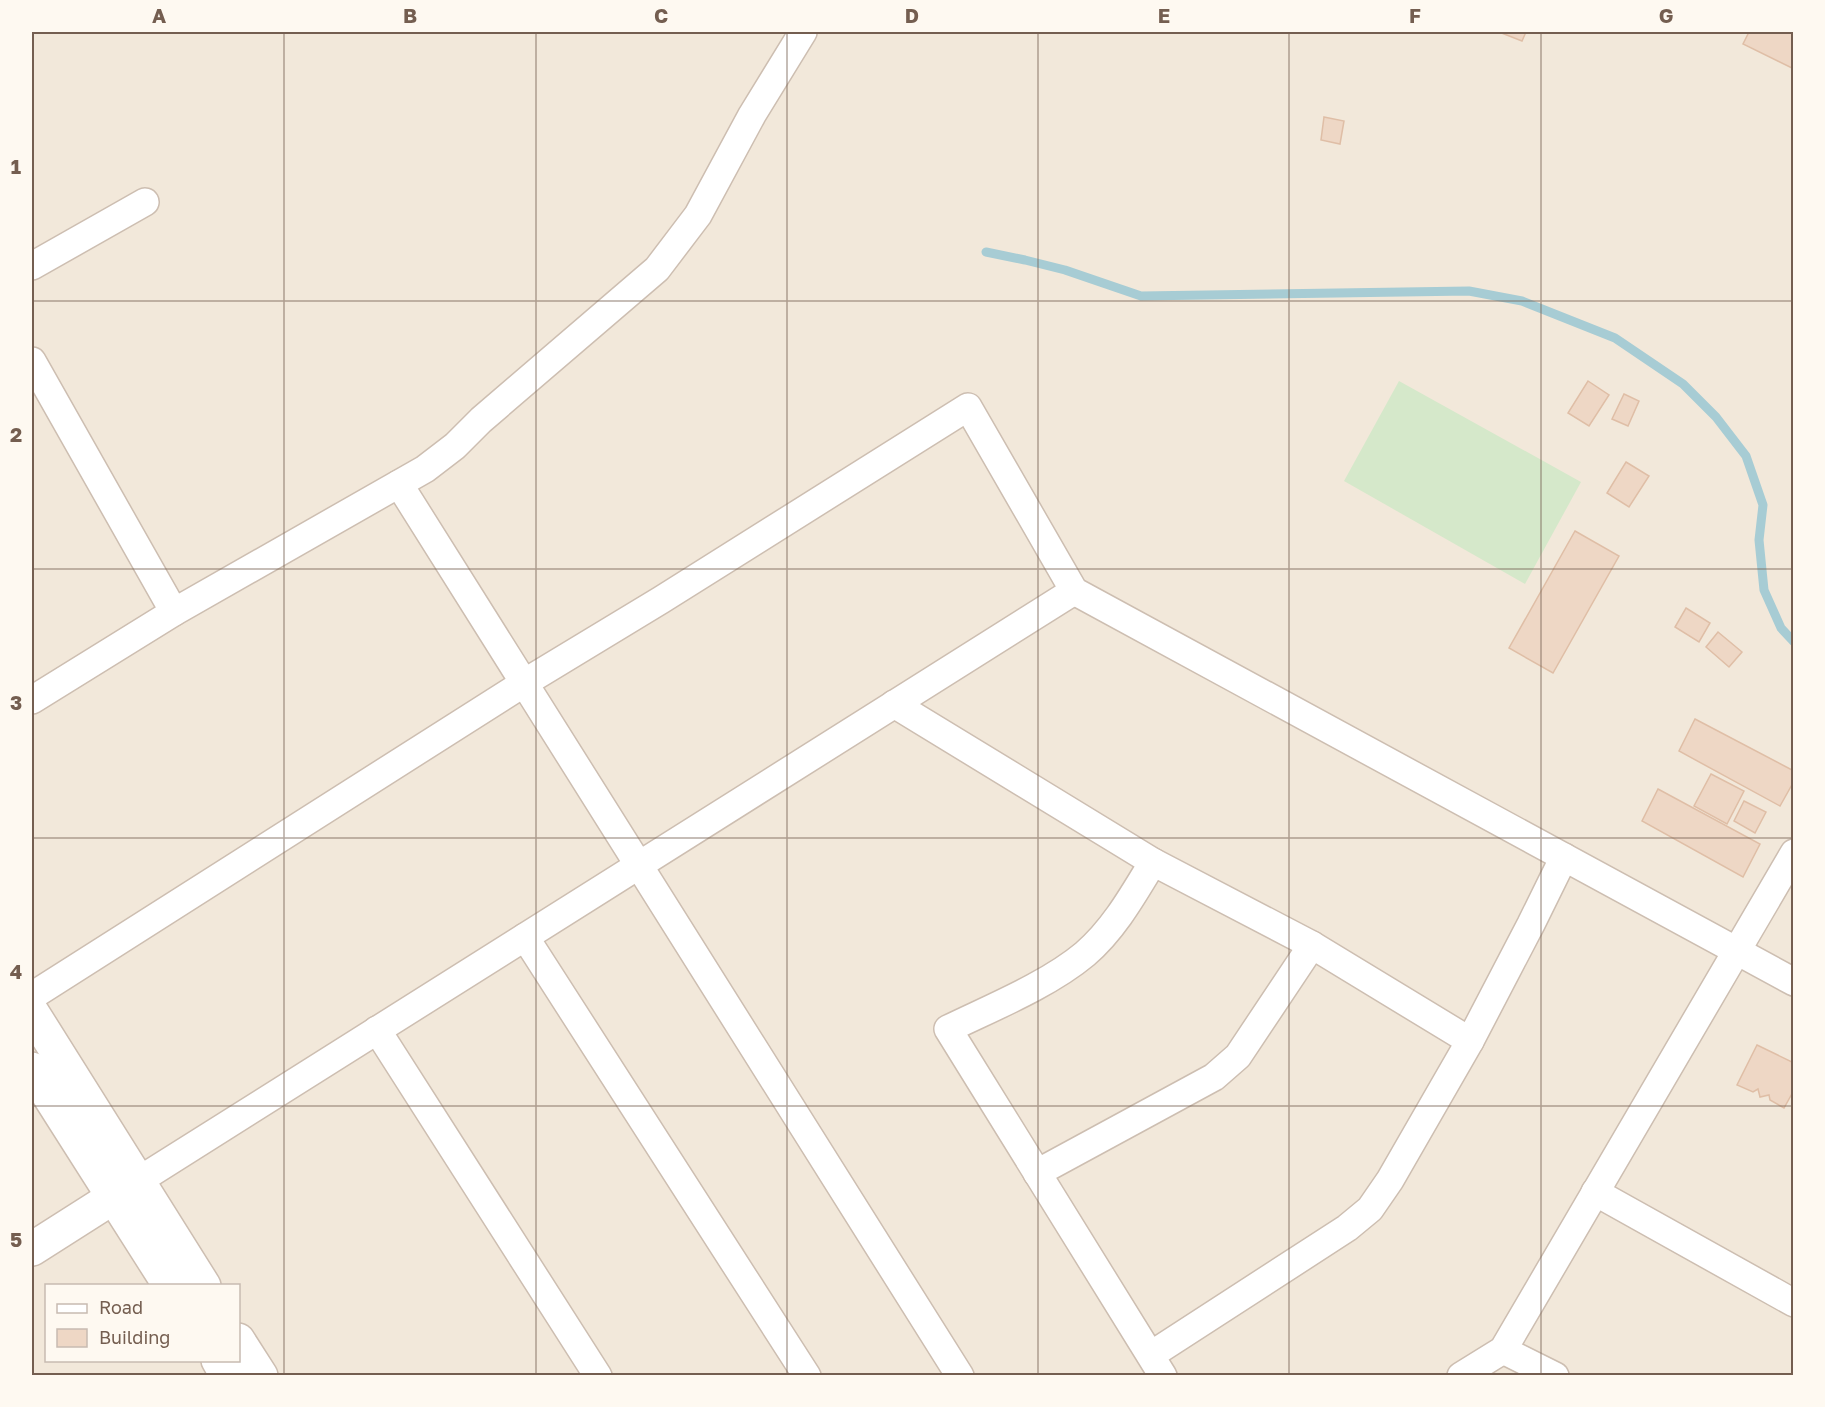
<svg xmlns="http://www.w3.org/2000/svg" width="1825" height="1407" viewBox="0 0 1825 1407" font-family="'Golos Text',sans-serif">
<style>
.residential{fill:#f2e8da;fill-rule:evenodd}
.pitch{fill:#d5e8ca}
.lines{fill:none;stroke-linecap:round;stroke-linejoin:round}
.stream{stroke:#a7ccd4;stroke-width:9}
.building{fill:#eed7c5;stroke:#dfbea6;stroke-width:1.5}
.minor-casing{stroke:#cdbeb1;stroke-width:30}
.tertiary-casing{stroke:#cdbeb1;stroke-width:36}
.minor{stroke:#fff;stroke-width:27}
.tertiary{stroke:#fff;stroke-width:33}
.grid{fill:none;stroke:#745e50;stroke-width:1.5;stroke-opacity:0.55}
.neatline{fill:none;stroke:#745e50;stroke-width:2}
.grid-label{font-size:20px;text-anchor:middle;font-weight:bold;fill:#745e50}
</style>
<rect width="100%" height="100%" fill="#fbf5eb"/>
<path class="residential" d="M32 32H1793V1375H32ZM46 1286H238V1360H46Z"/>
<path class="pitch" d="M1399 381 1581 482 1525 584 1344 481Z"/>
<g class="lines">
<path class="stream" d="M986 252 1025 260 1065 270 1141 296 1469 291 1522 301 1615 338 1683 384 1716 417 1746 456 1763 505 1759 540 1764 590 1781 628 1794 642"/>
</g>
<g class="building">
<path d="M1499 32H1526L1522 41Z"/>
<path d="M1749 32H1794V69L1743 44Z"/>
<path d="M1324 117 1344 121 1340 144 1321 140Z"/>
<path d="M1588 381 1609 395 1589 426 1568 413Z"/>
<path d="M1624 394 1639 401 1628 426 1612 419Z"/>
<path d="M1626 462 1649 476 1629 507 1607 493Z"/>
<path d="M1575 531 1619 556 1553 673 1509 648Z"/>
<path d="M1686 608 1710 623 1699 642 1675 627Z"/>
<path d="M1718 632 1742 652 1729 667 1706 647Z"/>
<path d="M1695 719 1794 771V781L1780 806 1679 751Z"/>
<path d="M1711 774 1744 791 1727 824 1694 806Z"/>
<path d="M1658 789 1760 844 1743 877 1642 821Z"/>
<path d="M1744 801 1766 812 1755 833 1734 821Z"/>
<path d="M1757 1045 1794 1063V1090L1784 1108 1770 1100 1769 1095 1760 1097 1758 1089 1753 1092 1737 1085Z"/>
</g>
<g class="lines">
<g class="minor-casing">
<g id="minor">
<path d="M32 266 145 202"/>
<path d="M32 361 174 612"/>
<path d="M399 484 960 1376"/>
<path d="M32 700 174 612 425 469 455 446 481 420 657 269 698 215 752 115 803 32"/>
<path d="M894 704 1153 862 1312 945 1470 1041"/>
<path d="M1153 862C1133 895 1114 929 1085 954 1048 985 991 1008 948 1029L1163 1376"/>
<path d="M525 937 807 1376"/>
<path d="M32 996 524 683 661 600 968 407 1074 591 1794 982"/>
<path d="M377 1030 598 1376"/>
<path d="M1037 1173 1214 1077 1238 1056 1312 945"/>
<path d="M138 1181 1074 591"/>
<path d="M1595 1192 1794 1303"/>
<path d="M1503 1350 1555 1376"/>
<path d="M1151 1355 1347 1228 1370 1209 1390 1180 1470 1041 1531 924 1564 857"/>
<path d="M1461 1376 1503 1350 1794 853"/>
</g>
</g>
<g class="tertiary-casing">
<g id="tertiary">
<path d="M32 1012 204 1286"/>
<path d="M32 1069 170 1286"/>
<path d="M32 1249 131 1186"/>
<path d="M238 1340 261 1376"/>
<path d="M218 1360 227 1376"/>
</g>
</g>
<use href="#minor" class="minor"/>
<use href="#tertiary" class="tertiary"/>
</g>
<path class="grid" d="M284 32V1376M536 32V1376M787 32V1376M1038 32V1376M1289 32V1376M1541 32V1376M32 301H1794M32 569H1794M32 838H1794M32 1106H1794"/>
<rect width="1825" height="1407" fill="none" stroke="#fef9f1" stroke-width="66"/>
<rect x="45" y="1284" width="195" height="78" fill="#fef9f1" stroke="#c7bbb1" stroke-width="1.5"/>
<rect x="57" y="1304" width="30" height="9" fill="#ffffff" stroke="#c7bbb1" stroke-width="1.5"/>
<text x="99" y="1314" font-size="18" fill="#745e50">Road</text>
<rect x="57" y="1329" width="30" height="18" fill="#eed7c5" stroke="#c7bbb1" stroke-width="1.5"/>
<text x="99" y="1344" font-size="18" fill="#745e50">Building</text>
<rect x="33" y="33" width="1759" height="1341" class="neatline"/>
<g class="grid-label">
<text x="159" y="23">A</text>
<text x="410" y="23">B</text>
<text x="661" y="23">C</text>
<text x="912" y="23">D</text>
<text x="1164" y="23">E</text>
<text x="1415" y="23">F</text>
<text x="1666" y="23">G</text>
<text x="16" y="174">1</text>
<text x="16" y="442">2</text>
<text x="16" y="710">3</text>
<text x="16" y="979">4</text>
<text x="16" y="1247">5</text>
</g>
</svg>
